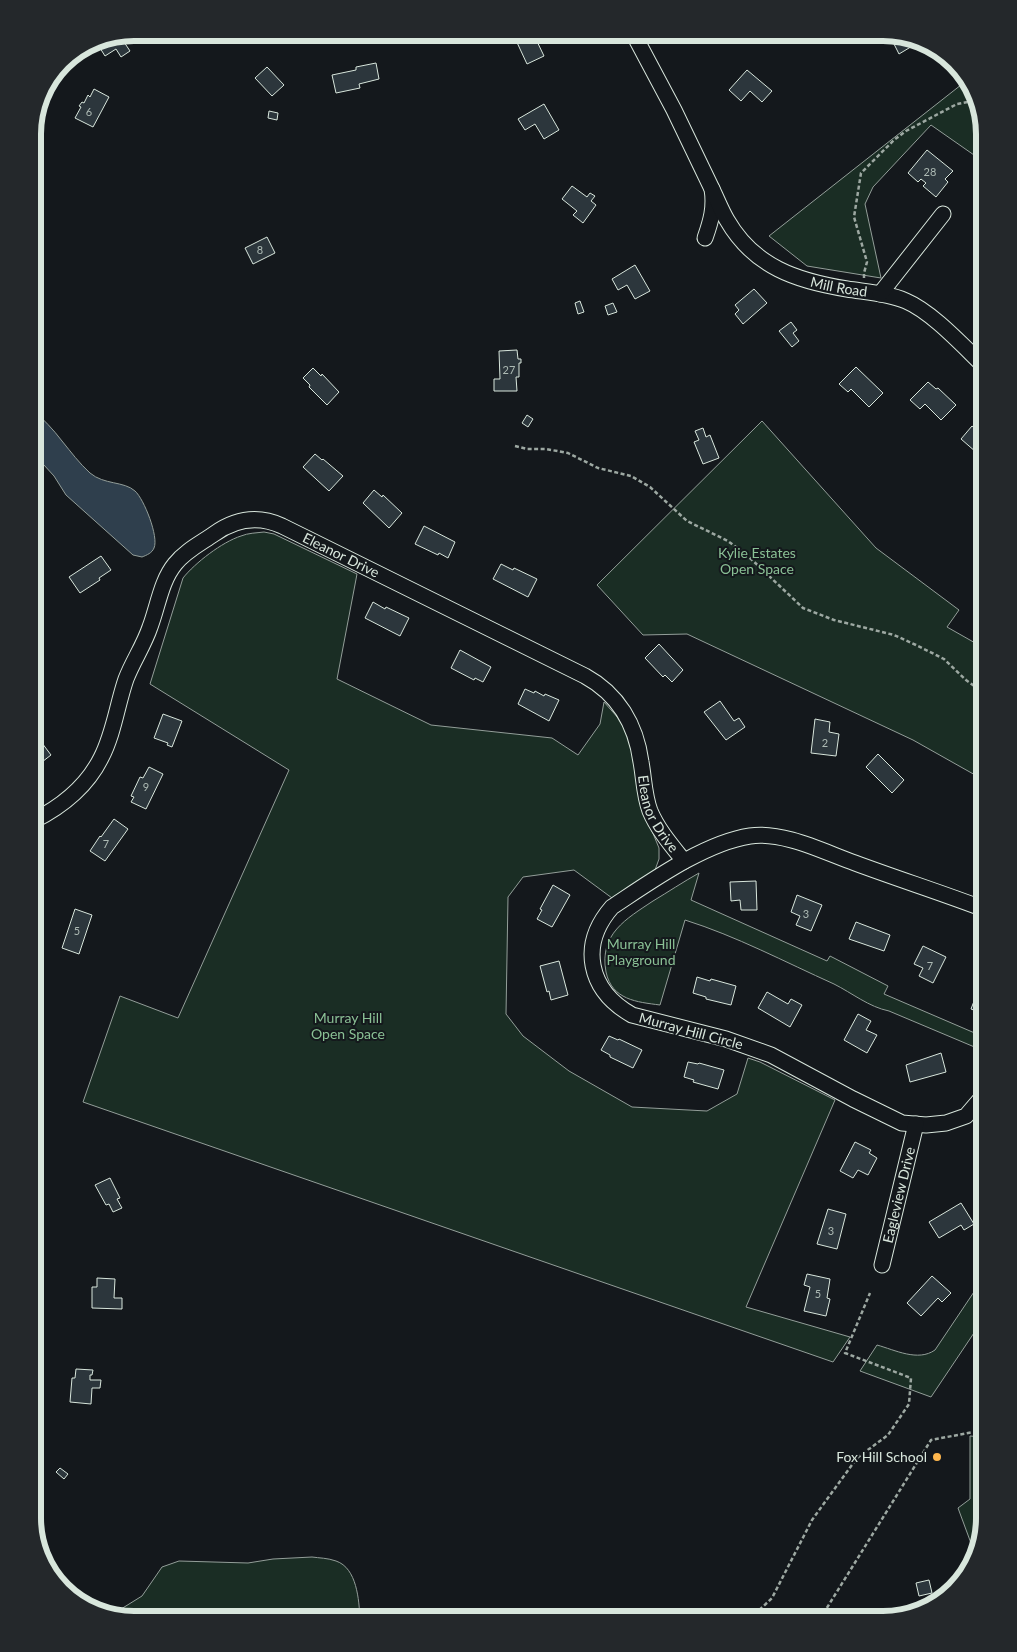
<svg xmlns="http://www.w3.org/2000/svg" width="1017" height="1652" viewBox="0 0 1017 1652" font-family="Lato,sans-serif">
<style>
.green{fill:#1a2d24;stroke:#939e99}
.water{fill:#2f3f4d;stroke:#939e99}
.building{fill:#2c363c;stroke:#d8e6dc}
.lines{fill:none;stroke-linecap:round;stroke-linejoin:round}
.minor-casing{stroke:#d8e6dc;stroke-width:17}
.path{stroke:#9da8a2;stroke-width:2.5;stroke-dasharray:4 2.5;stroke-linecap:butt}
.minor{stroke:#14181c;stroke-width:15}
.poi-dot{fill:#ffb74d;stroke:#14181c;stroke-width:2}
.labels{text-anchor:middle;stroke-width:4;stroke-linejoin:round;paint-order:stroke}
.number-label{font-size:11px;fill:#adbab4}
.street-label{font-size:14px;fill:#d8e6dc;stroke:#14181c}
.park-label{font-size:14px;fill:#8ac095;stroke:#14181c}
.poi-label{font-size:14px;fill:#d8e6dc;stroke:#14181c;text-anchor:end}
.rim{fill:none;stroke:#d8e6dc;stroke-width:6}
</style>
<rect width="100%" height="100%" fill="#14181c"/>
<g class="green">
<path d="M966 81 974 89 984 135V162L931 125 873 187 865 204 881 278 807 266 769 236Z"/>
<path d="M762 421 876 548 959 610 947 627 984 648V780L913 740 687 634 643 635 597 585Z"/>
<path d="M264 532 274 534 357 574 337 679 431 725 552 738 578 755 600 724 604 702 619 719 630 738 650 826 659 848V859L655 870 612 898 574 870 523 877 508 897 506 1014 523 1036 569 1071 632 1107 707 1111 737 1094 748 1058 760 1062 835 1100 746 1307 850 1337 833 1362 83 1102 120 996 178 1018 289 770 150 684 183 578C195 563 222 542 241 536 248 533 256 533 264 532Z"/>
<path d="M699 873 691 900 827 961 830 956 888 986 884 994 984 1037V1051L889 1011C869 1007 852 993 834 984 785 962 736 936 685 920L660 1005C637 1002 612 1000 606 972 599 934 626 919 653 901 668 892 683 882 699 873Z"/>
<path d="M984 1277V1318L931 1397 860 1371 877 1345C895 1350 918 1362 935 1350Z"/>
<path d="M970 1436 984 1437V1518L975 1554 958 1508 970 1499Z"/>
<path d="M312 1557C319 1558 328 1558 336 1561 357 1568 359 1600 360 1619H128L113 1614 142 1596 162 1567 179 1561 248 1563 273 1559Z"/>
</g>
<path class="water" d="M33 410C43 419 53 429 62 441 71 452 79 463 90 473 104 485 124 481 135 491 144 499 159 537 154 548 152 553 147 555 142 557L133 555 66 495 54 476 33 453Z"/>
<g class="building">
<path d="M130 33 132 37 124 42 130 51 121 57 116 49 105 56 95 40Z"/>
<path d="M521 33H533L544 56 527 64 514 36Z"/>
<path d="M899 36 911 40 914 45 899 54 892 40Z"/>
<path d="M376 63 379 79 359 84 360 88 336 93 332 75 356 70V67Z"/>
<path d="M267 67 284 85 272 96 255 78Z"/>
<path d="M747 70 772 91 762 102 750 91 741 101 729 90Z"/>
<path d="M94 89 109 97 93 127 75 118 81 107 79 106 82 102 84 103 88 95 90 97Z"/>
<path d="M544 104 559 130 544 139 535 124 525 130 518 119Z"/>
<path d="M269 111 278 113 277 120 268 118Z"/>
<path d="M927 150 953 171 945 179 948 182 936 197 923 186 926 183 921 179 918 182 908 173Z"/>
<path d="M572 186 587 197 590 193 595 196 591 201 596 205 583 223 573 215 577 211 562 199Z"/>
<path d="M984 196V216L975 209Z"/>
<path d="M267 237 275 253 253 264 245 248Z"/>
<path d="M635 265 650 291 635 299 627 285 618 290 612 279Z"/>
<path d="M754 289 767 303 743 324 735 314 739 310 735 305Z"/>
<path d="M580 301 584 312 578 314 575 303Z"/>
<path d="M613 303 617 312 608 315 605 306Z"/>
<path d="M791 322 797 330 793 333 799 341 792 347 779 331Z"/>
<path d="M517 350 518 359H521V363H519V377H516L517 391H494V379H500L499 351Z"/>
<path d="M856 367 883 393 869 407 851 389 848 392 839 384Z"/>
<path d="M313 368 321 376 322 374 339 392 327 405 309 387 310 385 303 378Z"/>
<path d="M928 382 936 389 938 388 956 405 941 420 925 404 920 409 910 400Z"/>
<path d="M527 415 533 419 528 427 522 423Z"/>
<path d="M972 426 982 434 984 433V459L961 439Z"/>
<path d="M703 428 706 437 710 435 719 458 703 464 694 442 699 440 695 431Z"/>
<path d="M315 454 322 460 323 459 343 476 329 491 303 467Z"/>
<path d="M374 490 382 497 383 495 402 513 389 528 363 503Z"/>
<path d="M424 526 455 542 448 558 439 553 438 555 415 544Z"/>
<path d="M101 556 111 570 99 578 100 580 80 593 69 577Z"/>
<path d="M501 564 513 570 514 568 537 579 528 597 493 579Z"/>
<path d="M373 602 385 609 386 607 409 618 400 636 365 618Z"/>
<path d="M659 644 683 670 672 682 665 675 663 677 645 658Z"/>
<path d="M460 650 491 667 483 682 475 678 474 680 451 668Z"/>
<path d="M525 689 534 693 535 691 544 696 545 694 559 700 549 721 518 704Z"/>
<path d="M720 701 734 721 739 718 745 727 726 740 704 712Z"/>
<path d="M163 714 182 721 172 747 167 745 168 743 154 738Z"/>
<path d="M815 719 830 722 829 732 839 734 836 756 811 753Z"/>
<path d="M39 739 51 755 33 769V744Z"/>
<path d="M878 754 904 780 892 793 866 767Z"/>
<path d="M149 767 163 774 146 809 131 802 134 797 131 796 140 777 143 778Z"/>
<path d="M114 819 128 829 105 861 90 851 100 836 101 837Z"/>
<path d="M756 881 757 910H741L740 900 731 901 730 882Z"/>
<path d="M553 885 570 895 552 927 537 919 542 910 540 909Z"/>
<path d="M797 895 822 905 811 931 796 925 800 916 791 912Z"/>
<path d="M75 909 92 915 79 954 62 948Z"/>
<path d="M856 922 890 935 884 951 849 939Z"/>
<path d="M923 946 946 957 933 983 919 976 923 968 914 964Z"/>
<path d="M559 961 568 995 551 1000 549 991 547 992 540 966Z"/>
<path d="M984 975V1014L971 1009Z"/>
<path d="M697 977 710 981 711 979 736 986 731 1005 706 999V997L693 993Z"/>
<path d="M767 992 788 1004 791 999 802 1005 790 1027 758 1008Z"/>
<path d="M858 1014 871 1021 866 1030 877 1035 867 1053 844 1040Z"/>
<path d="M609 1036 618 1040 619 1039 642 1050 633 1068 610 1057V1055L601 1050Z"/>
<path d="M941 1053 946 1072 910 1082 906 1065Z"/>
<path d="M688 1062 698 1064 699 1063 724 1070 718 1089 693 1082 694 1080 684 1077Z"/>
<path d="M855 1142 871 1150 869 1153 877 1158 868 1175 858 1170 853 1178 840 1171Z"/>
<path d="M33 1166 39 1168 33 1188Z"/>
<path d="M110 1178 120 1198 117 1199 122 1208 113 1212 109 1204 106 1205 95 1185Z"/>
<path d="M961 1203 974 1224 964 1230 961 1225 939 1238 929 1222Z"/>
<path d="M828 1209 846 1214 837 1249 817 1244Z"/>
<path d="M807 1274 830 1279 827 1298 830 1299 826 1316 804 1311 810 1287 804 1285Z"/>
<path d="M932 1276 951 1293 942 1302 938 1298 921 1316 907 1303Z"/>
<path d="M97 1278 115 1279 114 1298H122V1309L92 1308V1287H97Z"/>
<path d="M76 1369 93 1370 92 1375H90V1380H101L100 1388H92L91 1404 70 1402 72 1378H75Z"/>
<path d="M60 1468 68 1474 64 1479 56 1472Z"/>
<path d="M929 1580 932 1593 919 1596 916 1583Z"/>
</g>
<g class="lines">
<g class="minor-casing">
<g id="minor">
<path d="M633 33 674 110 712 189C715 207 711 221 705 238"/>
<path id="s1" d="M712 189C717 199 721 210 727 220 754 267 797 281 847 289 866 292 888 293 906 301 932 312 963 346 984 366"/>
<path d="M880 294 943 214"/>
<path id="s2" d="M33 821C61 807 87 786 101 758 114 733 117 705 126 679 133 661 144 645 150 627 158 606 161 581 175 564 185 551 201 543 214 534 235 519 258 515 282 526L585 676C618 694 636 725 641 762 644 778 644 795 650 811 658 830 672 846 684 861"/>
<path d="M984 1095 966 1116 946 1123 926 1125 902 1123 853 1099 771 1055 726 1039 632 1015C588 990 579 945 612 907 650 882 704 843 750 836 783 831 824 852 855 863 898 879 942 893 984 909"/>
<path id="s3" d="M882 1265 916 1124"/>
</g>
</g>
<g class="path">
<path d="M864 278V273L867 262 854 217 861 173 894 140 906 131 957 104 973 101 976 97"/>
<path d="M515 446 527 449H546L568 453 598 468 631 476 650 487 687 521 728 541 750 558 803 608 834 620 894 635 916 645 944 659 966 680 984 693"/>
<path d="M984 1336 979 1326 984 1318"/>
<path d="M750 1619 772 1598 812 1520 857 1458 888 1435 909 1404 911 1378 845 1353 870 1293"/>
<path d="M820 1619 931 1440 984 1430"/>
</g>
<use href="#minor" class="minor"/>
</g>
<circle class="poi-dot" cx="937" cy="1457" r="5"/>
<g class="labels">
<g class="number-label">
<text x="89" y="116">6</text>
<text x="930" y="176">28</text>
<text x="260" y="254">8</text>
<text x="509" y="374">27</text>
<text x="825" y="747">2</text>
<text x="146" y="791">9</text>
<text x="106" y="848">7</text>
<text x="806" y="918">3</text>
<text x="77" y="935">5</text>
<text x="930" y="970">7</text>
<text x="831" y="1235">3</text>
<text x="818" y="1298">5</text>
</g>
<g class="street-label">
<text dy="5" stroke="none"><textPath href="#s1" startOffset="170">Mill Road</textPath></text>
<text dy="5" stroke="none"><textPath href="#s2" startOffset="490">Eleanor Drive</textPath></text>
<text dy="5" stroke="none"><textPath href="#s2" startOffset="924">Eleanor Drive</textPath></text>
<text transform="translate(691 1031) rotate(15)" y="5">Murray Hill Circle</text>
<text dy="5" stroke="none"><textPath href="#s3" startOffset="72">Eagleview Drive</textPath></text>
</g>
<g class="park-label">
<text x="757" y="558">Kylie Estates<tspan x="757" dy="16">Open Space</tspan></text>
<text x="641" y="949">Murray Hill<tspan x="641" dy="16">Playground</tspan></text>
<text x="348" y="1023">Murray Hill<tspan x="348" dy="16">Open Space</tspan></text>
</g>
<g class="poi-label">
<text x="927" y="1462">Fox Hill School</text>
</g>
</g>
<path d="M0 0H1017V1652H0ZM134 41H883A93 93 0 0 1 976 134V1518A93 93 0 0 1 883 1611H134A93 93 0 0 1 41 1518V134A93 93 0 0 1 134 41Z" fill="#24282b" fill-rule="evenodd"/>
<path class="rim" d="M134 41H883A93 93 0 0 1 976 134V1518A93 93 0 0 1 883 1611H134A93 93 0 0 1 41 1518V134A93 93 0 0 1 134 41Z"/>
</svg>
